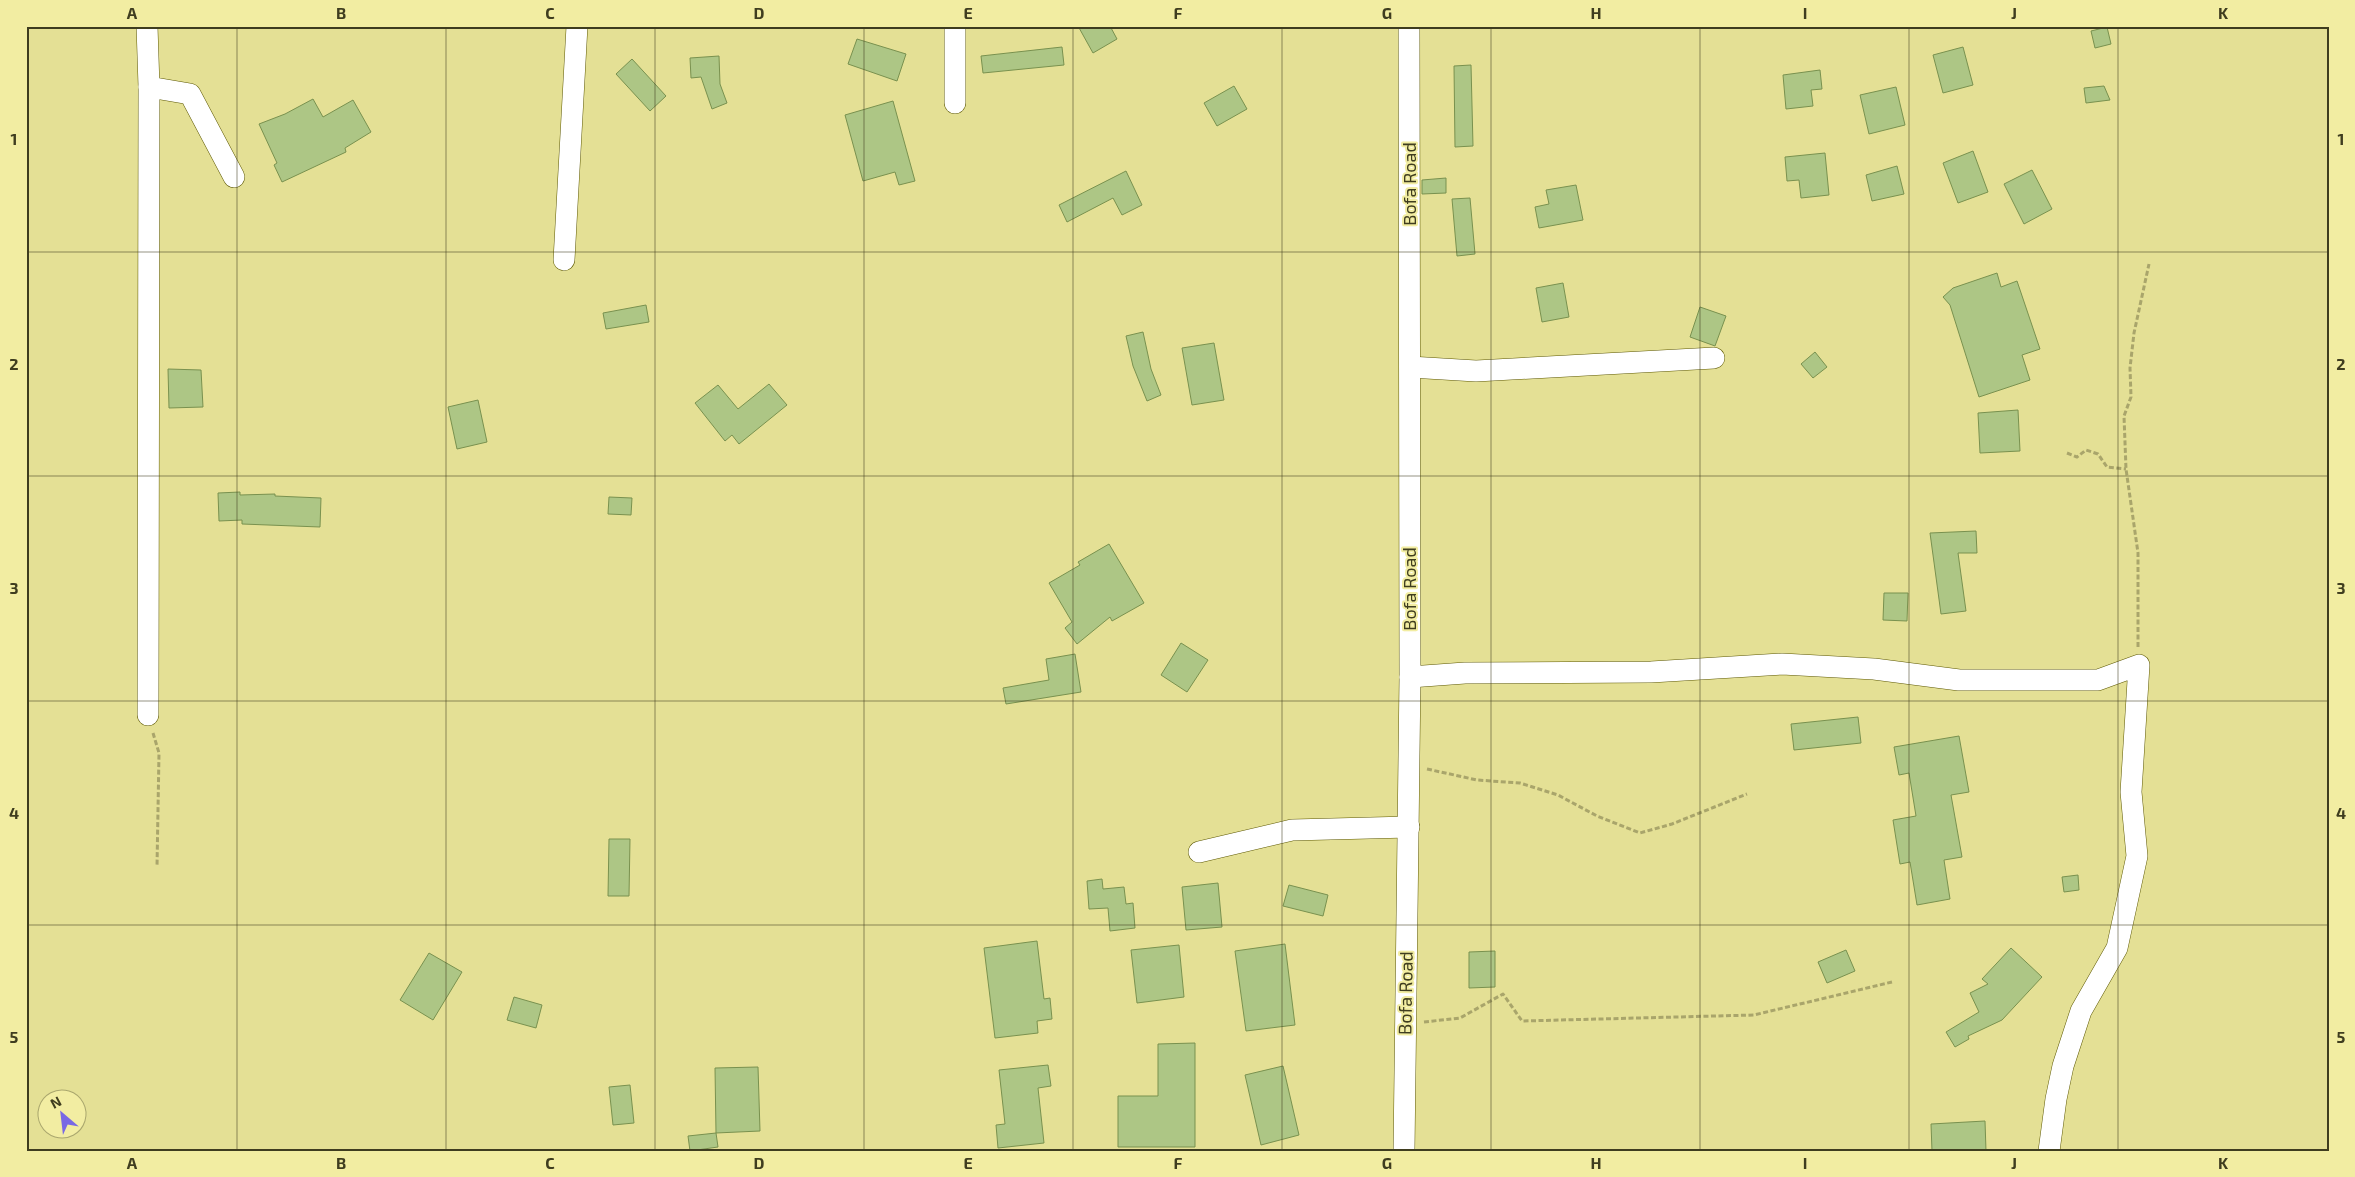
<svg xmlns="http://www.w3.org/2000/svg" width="2355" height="1177" viewBox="0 0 2355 1177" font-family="'Exo 2',sans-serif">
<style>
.building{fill:#adc685;stroke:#79914f}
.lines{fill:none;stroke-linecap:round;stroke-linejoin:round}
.minor-casing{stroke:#5e5903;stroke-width:22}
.path{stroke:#a9a56b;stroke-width:3;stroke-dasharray:5 2.5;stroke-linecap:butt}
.minor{stroke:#fff;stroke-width:21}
.grid{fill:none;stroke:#3f3d1f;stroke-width:1;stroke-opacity:0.55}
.labels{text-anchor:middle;stroke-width:4;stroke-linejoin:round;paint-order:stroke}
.street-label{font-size:18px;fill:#3f3d1f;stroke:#f2eda2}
.neatline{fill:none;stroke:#3f3d1f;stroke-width:2}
.grid-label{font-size:16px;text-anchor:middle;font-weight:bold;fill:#3f3d1f}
</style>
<rect width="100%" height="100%" fill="#e4e095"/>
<g class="building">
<path d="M1078 26H1110L1117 39 1093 53Z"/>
<path d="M2107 27 2111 44 2095 48 2091 31Z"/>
<path d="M857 39 906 54 897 81 848 64Z"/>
<path d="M1062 47 1064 65 983 73 981 56Z"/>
<path d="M1963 47 1973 85 1943 93 1933 55Z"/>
<path d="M719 56 720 84 727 103 712 109 701 77 691 78 690 58Z"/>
<path d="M632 59 666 96 650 111 616 74Z"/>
<path d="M1471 65 1473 146 1455 147 1454 66Z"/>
<path d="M1820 70 1822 89 1811 90 1813 106 1786 109 1783 75Z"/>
<path d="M1234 86 1247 109 1217 126 1204 103Z"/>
<path d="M2104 86 2110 100 2086 103 2084 88Z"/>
<path d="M1896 87 1905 125 1869 134 1860 95Z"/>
<path d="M313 99 323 117 353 100 371 132 345 148 346 152 282 182 274 165 277 163 259 124 285 114Z"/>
<path d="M893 101 915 181 899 185 895 172 863 181 845 115Z"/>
<path d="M1973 151 1988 192 1958 203 1943 163Z"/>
<path d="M1825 153 1829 195 1801 198 1799 180 1787 181 1785 157Z"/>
<path d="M1897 166 1904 194 1872 201 1866 175Z"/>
<path d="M2032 170 2052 209 2024 224 2004 184Z"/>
<path d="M1126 171 1142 205 1122 215 1113 198 1067 222 1059 205Z"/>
<path d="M1446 178V193L1422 194V180Z"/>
<path d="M1576 185 1583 220 1539 228 1535 207 1549 204 1546 190Z"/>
<path d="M1470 198 1475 254 1457 256 1452 199Z"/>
<path d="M1997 273 2001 287 2017 281 2040 349 2022 355 2030 380 1979 397 1950 305 1943 297 1953 288Z"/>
<path d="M1563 283 1569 317 1542 322 1536 288Z"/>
<path d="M646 305 649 322 606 329 603 313Z"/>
<path d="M1700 307 1726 316 1715 346 1690 337Z"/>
<path d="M1143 332 1151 369 1161 395 1147 401 1133 366 1126 336Z"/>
<path d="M1214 343 1224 400 1192 405 1182 348Z"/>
<path d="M1815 352 1827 367 1813 378 1801 364Z"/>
<path d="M168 369 201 370 203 407 169 408Z"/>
<path d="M769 384 787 405 739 444 732 435 725 441 695 403 718 385 738 409Z"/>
<path d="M478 400 487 442 457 449 448 407Z"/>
<path d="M2018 410 2020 451 1980 453 1978 413Z"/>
<path d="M240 492V495L275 494V496L321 498 320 527 242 524V520L219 521 218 493Z"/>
<path d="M609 497 632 498 631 515 608 514Z"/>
<path d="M1976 531 1977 553H1958L1966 611 1941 614 1930 533Z"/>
<path d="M1109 544 1144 603 1112 621 1110 617 1077 644 1065 628 1072 622 1049 583 1080 565 1078 562Z"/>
<path d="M1884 593H1908L1907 621 1883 620Z"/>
<path d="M1181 643 1208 660 1187 692 1161 675Z"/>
<path d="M1075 654 1081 692 1006 704 1003 688 1049 680 1046 659Z"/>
<path d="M1858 717 1861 743 1794 750 1791 724Z"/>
<path d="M1959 736 1969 792 1951 795 1962 857 1944 860 1950 899 1917 905 1910 862 1900 864 1893 820 1916 816 1909 773 1899 775 1894 747Z"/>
<path d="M609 839H630L629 896H608Z"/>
<path d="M2078 875 2079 890 2064 892 2062 877Z"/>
<path d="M1102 879 1103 889 1124 887 1126 904 1133 903 1135 928 1110 931 1108 908 1089 909 1087 881Z"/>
<path d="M1218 883 1222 927 1186 930 1182 887Z"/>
<path d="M1289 885 1328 895 1323 916 1283 906Z"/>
<path d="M1037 941 1044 999 1050 998 1052 1019 1037 1021 1038 1033 995 1038 984 948Z"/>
<path d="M1285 944 1295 1025 1246 1031 1235 951Z"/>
<path d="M1179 945 1184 997 1137 1003 1131 950Z"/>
<path d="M2011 948 2042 977 2002 1020 1968 1036 1969 1039 1955 1047 1946 1032 1979 1012 1970 993 1988 984 1982 979Z"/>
<path d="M1846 950 1855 971 1827 983 1818 962Z"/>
<path d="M1495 951V987L1469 988V952Z"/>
<path d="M429 953 462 972 433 1020 400 1000Z"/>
<path d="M514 997 542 1005 536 1028 507 1020Z"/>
<path d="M1195 1043V1147H1118V1096H1158V1044Z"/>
<path d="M1048 1065 1051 1086 1038 1088 1044 1143 998 1148 996 1125 1005 1124 999 1070Z"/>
<path d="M1283 1066 1299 1135 1261 1145 1245 1075Z"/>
<path d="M758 1067 760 1131 716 1133 715 1068Z"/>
<path d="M630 1085 634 1123 613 1125 609 1087Z"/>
<path d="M1985 1121 1986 1151H1932L1931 1124Z"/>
<path d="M716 1133 718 1147 690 1151 688 1136Z"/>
</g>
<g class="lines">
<g class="minor-casing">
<g id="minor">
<path d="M147 26 149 87 190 94 234 177"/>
<path d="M955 103V26"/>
<path d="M564 260 577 26"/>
<path d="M1410 367 1476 371 1714 358"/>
<path d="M1410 677 1465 673 1651 672 1782 664 1874 669 1959 680H2098L2139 665 2131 792 2137 856 2117 948 2081 1011 2063 1066 2056 1099 2049 1151"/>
<path d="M148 715 149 87"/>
<path d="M1199 852 1292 830 1409 827"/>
<path d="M1404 1151 1410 677 1409 26"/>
</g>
</g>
<g class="path">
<path d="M2067 453 2077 457 2086 450 2098 454 2107 467 2126 469"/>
<path d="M2138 647V553L2126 469 2124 416 2131 397 2130 368 2134 333 2149 264"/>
<path d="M153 733 159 753 157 867"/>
<path d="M1427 769 1477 780 1520 783 1558 795 1597 816 1640 833 1672 824 1747 794"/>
<path d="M1424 1022 1460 1018 1503 994 1522 1021 1754 1015 1892 982"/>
</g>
<use href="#minor" class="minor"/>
</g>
<path class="grid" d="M237 26V1151M446 26V1151M655 26V1151M864 26V1151M1073 26V1151M1282 26V1151M1491 26V1151M1700 26V1151M1909 26V1151M2118 26V1151M26 252H2329M26 476H2329M26 701H2329M26 925H2329"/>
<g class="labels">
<g class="street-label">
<text transform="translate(1410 184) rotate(-90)" y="6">Bofa Road</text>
<text transform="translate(1410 589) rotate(-90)" y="6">Bofa Road</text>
<text transform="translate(1406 993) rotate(-89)" y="6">Bofa Road</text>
</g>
</g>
<rect width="2355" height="1177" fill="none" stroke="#f2eda2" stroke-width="55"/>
<g transform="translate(62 1114) rotate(332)"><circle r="24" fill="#f2eda2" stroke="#aaa76e"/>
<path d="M0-4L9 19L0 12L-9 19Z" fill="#7969e4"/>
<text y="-8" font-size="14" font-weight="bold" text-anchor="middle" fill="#3f3d1f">N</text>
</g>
<rect x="28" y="28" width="2300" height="1122" class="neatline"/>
<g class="grid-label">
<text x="132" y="19">A</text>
<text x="341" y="19">B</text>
<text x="550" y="19">C</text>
<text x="759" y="19">D</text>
<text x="968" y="19">E</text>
<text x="1178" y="19">F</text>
<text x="1387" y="19">G</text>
<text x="1596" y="19">H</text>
<text x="1805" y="19">I</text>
<text x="2014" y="19">J</text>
<text x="2223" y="19">K</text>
<text x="14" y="145">1</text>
<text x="2341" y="145">1</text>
<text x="14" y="370">2</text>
<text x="2341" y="370">2</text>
<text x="14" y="594">3</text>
<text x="2341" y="594">3</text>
<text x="14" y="819">4</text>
<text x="2341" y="819">4</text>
<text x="14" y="1043">5</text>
<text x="2341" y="1043">5</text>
<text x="132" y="1169">A</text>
<text x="341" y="1169">B</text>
<text x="550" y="1169">C</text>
<text x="759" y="1169">D</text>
<text x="968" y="1169">E</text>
<text x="1178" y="1169">F</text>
<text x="1387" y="1169">G</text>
<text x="1596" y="1169">H</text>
<text x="1805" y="1169">I</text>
<text x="2014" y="1169">J</text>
<text x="2223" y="1169">K</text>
</g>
</svg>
